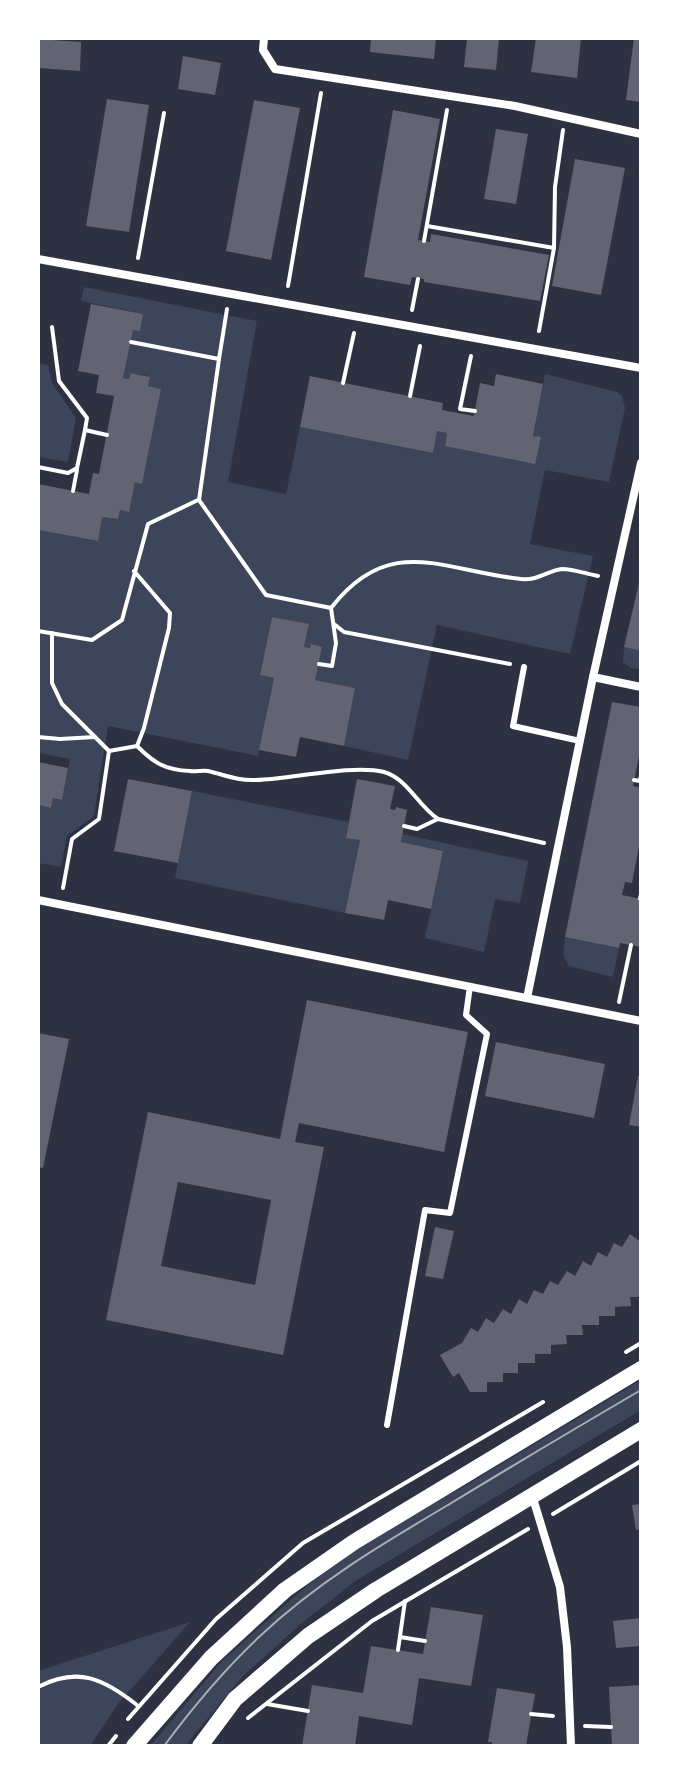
<svg xmlns="http://www.w3.org/2000/svg" width="679" height="1784" viewBox="0 0 679 1784" font-family="'Alegreya Sans',sans-serif">
<style>
.green{fill:#3c4559}
.building{fill:#626471;fill-rule:evenodd}
.lines{fill:none;stroke-linecap:round;stroke-linejoin:round}
.path{stroke:#fff;stroke-width:4}
.service{stroke:#fff;stroke-width:6}
.minor{stroke:#fff;stroke-width:8}
.secondary{stroke:#fff;stroke-width:16}
.tram{stroke:#abadb3;stroke-width:2}
</style>
<rect width="100%" height="100%" fill="#2d3142"/>
<g class="green">
<path d="M84 287 257 321 228 482 286 494 300 427 432 453 437 431 447 433 445 446 540 437 533 436 545 374 617 392 622 396 625 408 609 482 545 470 530 544 593 556 570 654 437 625 408 760 344 746 355 688 315 680 311 645 310 648 304 647 309 625 272 617 260 675 274 678 258 756 108 726 94 816 67 836 61 867 38 863V805L51 808 53 798 62 800 70 759 38 753V530L97 541 102 517 118 519 120 510 129 511 135 482 142 483 161 389 148 386 149 376 131 373 129 379 123 378 133 330H140L143 314 81 301Z"/>
<path d="M38 363 48 365 52 383 76 418 68 462 38 457Z"/>
<path d="M624 647 641 651V670L631 668 623 662Z"/>
<path d="M192 791 349 822 346 837 360 840 345 913 175 878Z"/>
<path d="M402 834 528 861 520 903 495 899 484 952 425 938 443 851 401 842Z"/>
<path d="M565 937 619 948 613 977 569 966 563 955Z"/>
<path d="M641 1380V1410L357 1580 302 1623 243 1676 185 1746H150L222 1661 320 1574 364 1543 463 1487Z"/>
<path d="M190 1622 118 1704 90 1746H38V1671Z"/>
</g>
<g class="building">
<path d="M371 38H436L434 59 370 52Z"/>
<path d="M467 38H499L496 70 464 67Z"/>
<path d="M536 38H581L577 78 531 72Z"/>
<path d="M634 38H641V102L626 100Z"/>
<path d="M38 39 81 42 80 71 38 68Z"/>
<path d="M183 56 221 63 215 95 178 89Z"/>
<path d="M107 99 149 105 129 232 86 226Z"/>
<path d="M254 100 300 108 271 260 226 251Z"/>
<path d="M393 110 440 119 418 240 430 242 431 234 549 255 540 301 424 282V279L412 277 410 285 364 277Z"/>
<path d="M496 129 528 134 516 204 484 199Z"/>
<path d="M575 159 625 168 601 295 552 286Z"/>
<path d="M91 304 143 314 140 331 133 330 123 378 129 379 131 373 150 377 148 386 161 389 142 484 135 482 129 512 120 510 118 519 102 517 98 541 38 530V484L89 494 93 473 99 474 114 396 96 393 99 375 78 371Z"/>
<path d="M496 374 543 384 533 436 541 437 535 464 445 446 447 433 437 431 433 453 300 427 310 376 443 403 442 410 474 416 480 383 494 386Z"/>
<path d="M640 579 641 580V651L624 647Z"/>
<path d="M272 617 309 624 304 647 310 648 311 644 322 647 315 680 355 688 344 746 300 737 296 757 259 750 274 678 260 675Z"/>
<path d="M612 702 641 707V746L633 786 641 788V836L632 883 625 882 622 895 641 899V947L620 943 619 948 565 937Z"/>
<path d="M38 762 68 768 62 800 53 798 51 808 38 805Z"/>
<path d="M128 779 192 791 178 863 114 851Z"/>
<path d="M357 779 395 786 390 809 395 810 396 807 407 810 401 842 443 851 431 909 388 900 384 920 345 913 360 840 346 838Z"/>
<path d="M307 1000 468 1032 444 1152 299 1123 295 1142 324 1147 283 1355 106 1320 148 1112 280 1139ZM178 1182 271 1200 255 1285 161 1266Z"/>
<path d="M38 1033 69 1039 43 1168 38 1167Z"/>
<path d="M496 1042 605 1064 594 1118 485 1096Z"/>
<path d="M638 1076H641V1127L629 1125Z"/>
<path d="M435 1227 454 1231 443 1279 425 1276Z"/>
<path d="M630 1234 641 1242V1297H630L631 1306 615 1307V1316H599V1325H582L583 1335H566L567 1344 551 1345V1354H535V1363H518V1373H503V1382H487V1392H470L459 1373 453 1377 440 1355 462 1343 471 1328 478 1332 486 1318 494 1323 503 1309 511 1314 519 1299 527 1304 534 1290 543 1294 550 1281 558 1285 567 1271 575 1276 583 1261 591 1266 598 1252 607 1257 614 1243 622 1247Z"/>
<path d="M641 1504V1529L636 1530 632 1505Z"/>
<path d="M431 1607 483 1615 471 1686 419 1678 412 1725 359 1716 355 1746H302L312 1685 363 1693 371 1646 423 1654Z"/>
<path d="M641 1618V1646L616 1648 613 1621Z"/>
<path d="M641 1685V1746H612L609 1687Z"/>
<path d="M497 1688 535 1694 526 1746H492V1742H488Z"/>
</g>
<g class="lines">
<g class="path">
<path d="M427 226 554 248"/>
<path d="M424 241 447 110"/>
<path d="M138 258 164 113"/>
<path d="M288 286 321 93"/>
<path d="M412 310 418 279"/>
<path d="M52 327 59 381 87 418 85 430"/>
<path d="M539 331 554 248 555 187 563 130"/>
<path d="M131 342 219 359 227 309"/>
<path d="M471 356 460 409 475 411"/>
<path d="M219 359 199 500 266 595 331 608"/>
<path d="M343 383 354 333"/>
<path d="M410 396 420 346"/>
<path d="M38 467 68 473 77 468 85 430 107 435"/>
<path d="M73 491 77 470"/>
<path d="M334 624 344 632 510 664"/>
<path d="M38 631 92 640 122 620 148 524 198 500"/>
<path d="M52 633V683L62 704 109 751"/>
<path d="M319 664 332 666 336 643 331 608C390 532 443 571 521 579 538 581 549 570 562 569 573 569 587 574 598 576"/>
<path d="M38 737 60 739 95 737"/>
<path d="M137 746C154 763 165 770 190 771 196 772 202 770 208 771 225 775 238 781 256 780 292 779 352 764 384 772 408 779 418 806 438 819"/>
<path d="M634 780 640 781 641 775"/>
<path d="M404 826 417 829 438 819 544 843"/>
<path d="M63 888 72 839 99 819 109 751 137 746 144 728 169 628 170 613 134 571"/>
<path d="M640 899 641 894"/>
<path d="M619 1002 631 945"/>
<path d="M626 1352 641 1343"/>
<path d="M553 1514 641 1461"/>
<path d="M400 1637 425 1641"/>
<path d="M398 1650 405 1601"/>
<path d="M38 1687C78 1666 104 1679 137 1705"/>
<path d="M267 1704 308 1711"/>
<path d="M531 1714 553 1716"/>
<path d="M248 1718 372 1621 528 1529"/>
<path d="M128 1719 216 1619 303 1543 543 1402"/>
<path d="M585 1726 611 1727"/>
<path d="M108 1746 116 1736"/>
</g>
<g class="service">
<path d="M524 667 513 726 580 741"/>
<path d="M387 1425 425 1210 450 1213 487 1034 466 1015 470 986"/>
</g>
<g class="minor">
<path d="M264 38 263 50 275 69 515 106 641 134"/>
<path d="M38 259 641 368"/>
<path d="M593 677 641 687"/>
<path d="M38 900 641 1021"/>
<path d="M527 998 593 677 641 463"/>
<path d="M532 1495 560 1587 567 1647 571 1746"/>
</g>
<g class="secondary">
<path d="M134 1746 211 1658 285 1590 354 1542 641 1369"/>
<path d="M200 1746 235 1699 308 1636 376 1590 641 1430"/>
</g>
<path class="tram" d="M164 1746C193 1707 224 1670 259 1637 316 1583 382 1544 448 1505 512 1466 576 1428 641 1390"/>
</g>
<rect width="679" height="1784" fill="none" stroke="#ffffff" stroke-width="80"/>
</svg>
